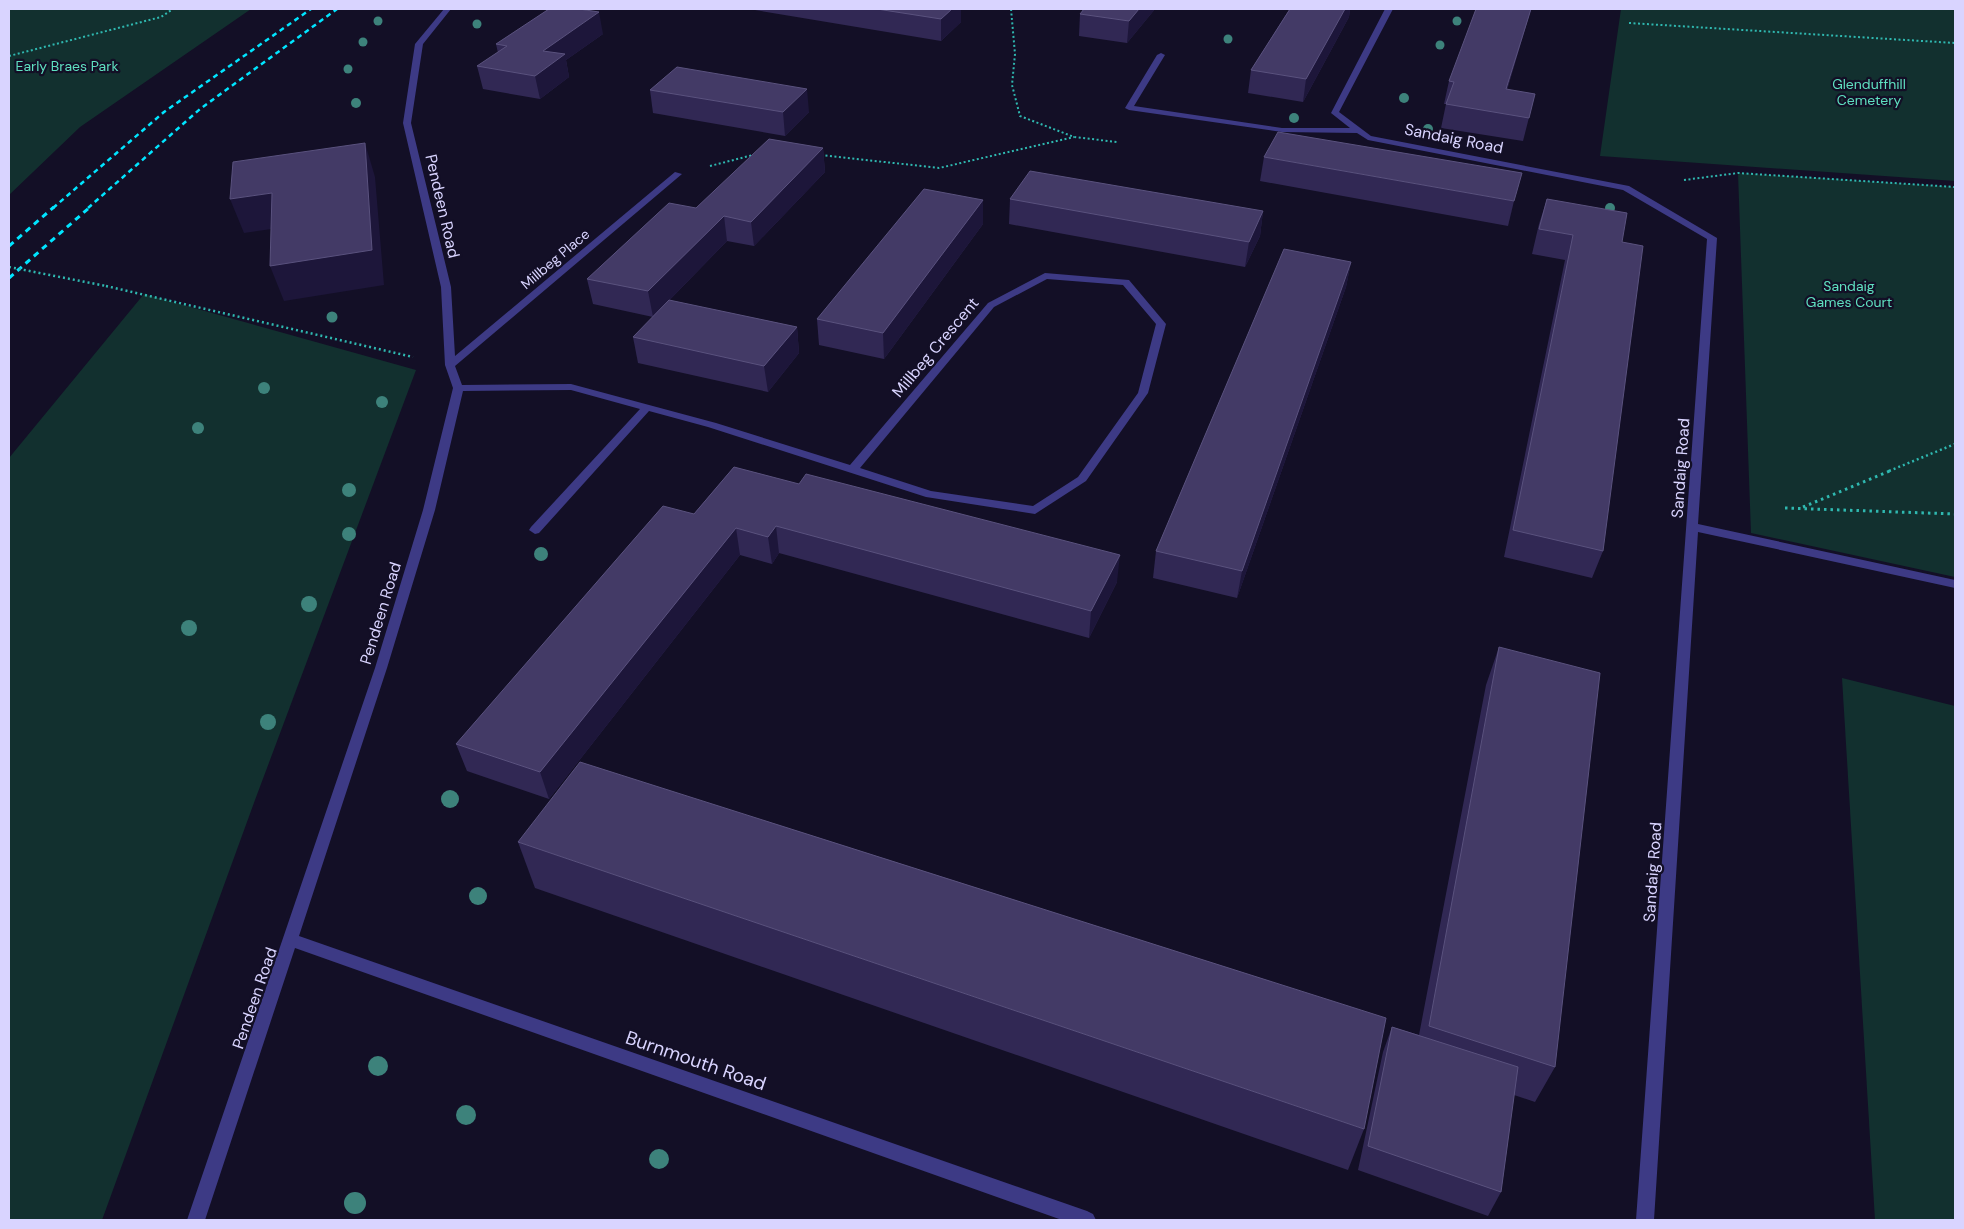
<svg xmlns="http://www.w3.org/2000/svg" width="1964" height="1229" viewBox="0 0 1964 1229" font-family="'DM Sans',sans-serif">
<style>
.green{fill:#12302f}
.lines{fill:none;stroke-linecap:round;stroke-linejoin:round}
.path-far2{stroke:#2fb8b0;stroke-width:2;stroke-dasharray:2 2.5;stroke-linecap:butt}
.path-far1{stroke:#2fb8b0;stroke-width:2.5;stroke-dasharray:2 3;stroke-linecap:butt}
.path{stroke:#2fb8b0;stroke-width:3;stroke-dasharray:2.5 4;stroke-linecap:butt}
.minor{fill:#3d3a85;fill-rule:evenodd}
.rail-far1{stroke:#00e5ff;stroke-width:2.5;stroke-dasharray:5 4;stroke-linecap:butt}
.rail{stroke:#00e5ff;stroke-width:3;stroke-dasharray:6 5;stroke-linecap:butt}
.path-bridge{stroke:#2fb8b0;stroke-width:2.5;stroke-dasharray:2 3;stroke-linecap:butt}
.tree{fill:#3d827b}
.wall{fill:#312854}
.shaded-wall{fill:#1d163a}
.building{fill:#433a66;stroke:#5a527e}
.labels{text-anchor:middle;stroke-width:4.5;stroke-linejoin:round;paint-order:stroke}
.far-park-label{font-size:14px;fill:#5fe0c0;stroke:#130f26}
.far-street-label{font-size:14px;fill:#d9d4ff;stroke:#130f26}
.street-label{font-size:16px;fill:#d9d4ff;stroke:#130f26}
.near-street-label{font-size:19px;fill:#d9d4ff;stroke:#130f26}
</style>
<rect width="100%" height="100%" fill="#130f26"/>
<g class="green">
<path d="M9 9H251L80 127 9 195Z"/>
<path d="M1621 9H1955V181L1600 156Z"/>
<path d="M1738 173 1955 187V577L1751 533Z"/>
<path d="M144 294 416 370 255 800 102 1220H9V458Z"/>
<path d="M1842 678 1955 706V1220H1875Z"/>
</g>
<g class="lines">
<g class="path-far2">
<path d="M1011 9 1015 54 1012 85 1020 116 1074 137 1117 142"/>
<path d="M1629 23 1955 43"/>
<path d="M9 56 161 17 173 9"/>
<path d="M821 155 939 168 1074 137"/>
<path d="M710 166 753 155"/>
<path d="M1684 180 1738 173 1955 187"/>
</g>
<g class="path-far1">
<path d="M106 286 413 357"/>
<path d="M1889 471 1955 444"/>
</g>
<g class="path">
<path d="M1803 507 1892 470"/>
<path d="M1785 508 1955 514"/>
</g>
<g class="minor">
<path d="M444 9H451L423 44 411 123 451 287 455 356 675 172 682 174 455 366 462 385 571 384 716 423 850 465 988 303 1045 273 1129 280 1166 324 1148 393 1086 481 1035 514 926 497 708 427 649 411 539 533 535 534 529 530 531 527 640 409 571 390 463 391 435 510 387 668 299 936 1087 1211 1093 1214 1096 1220H1062L295 948 205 1220H187L375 668 423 510 453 388 445 365 441 287 403 123 415 44ZM1047 279 1123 285 1156 324 1138 393 1078 477 1033 506 931 491 860 468 994 307Z"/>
<path d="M1385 9H1393L1339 112 1371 136 1629 186 1717 238 1698 524 1955 580V588L1698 532 1654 1220H1636L1707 239 1623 190 1368 140 1357 133 1282 132 1129 110 1125 108 1157 55 1161 53 1165 55 1134 106 1282 128H1350L1331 113Z"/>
</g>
<g class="rail-far1">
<path d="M53 208 164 112 311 9"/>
<path d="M88 208 200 109 337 9"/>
</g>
<g class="rail">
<path d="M9 246 54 207"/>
<path d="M9 278 90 207"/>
</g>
<path class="path-bridge" d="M9 267 106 286"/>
</g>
<g class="tree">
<circle cx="378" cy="21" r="4.5"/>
<circle cx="1457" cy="21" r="4.5"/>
<circle cx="477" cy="24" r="4.5"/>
<circle cx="1228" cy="39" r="4.5"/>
<circle cx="363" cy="42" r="4.5"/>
<circle cx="1440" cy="45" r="4.5"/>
<circle cx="348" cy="69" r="4.5"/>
<circle cx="1404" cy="98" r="5"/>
<circle cx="356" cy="103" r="5"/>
<circle cx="1294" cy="118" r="5"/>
<circle cx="1428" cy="129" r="5"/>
<circle cx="1610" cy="208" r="5"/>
<circle cx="332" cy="317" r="5.5"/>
<circle cx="264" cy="388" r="6"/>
<circle cx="382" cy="402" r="6"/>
<circle cx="198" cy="428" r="6"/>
<circle cx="349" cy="490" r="7"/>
<circle cx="349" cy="534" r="7"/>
<circle cx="541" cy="554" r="7"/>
<circle cx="309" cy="604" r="8"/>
<circle cx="189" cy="628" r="8"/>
<circle cx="268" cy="722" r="8"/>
<circle cx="450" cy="799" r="9"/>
<circle cx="478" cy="896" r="9"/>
<circle cx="378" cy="1066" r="10"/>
<circle cx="466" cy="1115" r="10"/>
<circle cx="659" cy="1159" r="10"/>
<circle cx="355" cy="1203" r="11"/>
</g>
<g class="wall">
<path d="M749 9H961V22L941 41Z"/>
<path d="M1084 9H1155L1127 43 1079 36 1080 14Z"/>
<path d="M1277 9H1350L1349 17 1303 102 1248 93 1251 70 1289 10Z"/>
<path d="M1531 9 1507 90 1535 94 1523 141 1441 128 1446 104H1444L1449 81Z"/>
<path d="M603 34 566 60 569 77 540 99 483 89 477 66 498 53 496 44Z"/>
<path d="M650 90 809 112 785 136 653 113Z"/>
<path d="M823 148 825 172 754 246 727 241 653 317 593 304 587 279 696 208Z"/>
<path d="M1264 157 1514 201 1508 226 1260 181Z"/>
<path d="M1010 199 1263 211 1260 236 1245 267 1009 224Z"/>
<path d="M1547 199 1622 242 1603 551 1592 578 1504 557 1565 260 1532 254 1539 224Z"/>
<path d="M983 200V224L884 359 819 345 817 319Z"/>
<path d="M1351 262 1346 287 1237 598 1153 578 1156 551Z"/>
<path d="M797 327 799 353 768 392 638 363 633 337Z"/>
<path d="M734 467 1117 582 1089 638 779 553 772 564 740 555 549 799 467 771 456 744 694 514Z"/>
<path d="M1499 647 1555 1067 1535 1102 1514 1095 1501 1192 1488 1216 1358 1170 1383 1052 1392 1027 1419 1035 1486 685Z"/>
<path d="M518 842 1364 1129 1348 1170 535 888Z"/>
</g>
<g class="shaded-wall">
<path d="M952 9H961V22L941 41V19Z"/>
<path d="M1139 9H1155L1127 43 1129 21Z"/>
<path d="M1345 9H1350L1349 17 1303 102 1306 79Z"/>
<path d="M1531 9 1525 29 1500 112 1506 89Z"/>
<path d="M599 12 603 34 566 60 569 77 540 99 535 76 543 51Z"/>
<path d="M807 89 809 112 785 136 783 112Z"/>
<path d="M365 143 375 177 384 285 284 301 270 266Z"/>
<path d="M823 148 825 172 754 246 751 222Z"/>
<path d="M272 193 285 227 244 233 230 199Z"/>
<path d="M983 200V224L884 359 883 333Z"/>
<path d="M1263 211 1260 236 1245 267 1249 242Z"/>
<path d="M724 216 727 241 653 317 648 291Z"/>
<path d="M1351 262 1346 287 1237 598 1242 571Z"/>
<path d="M797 327 799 353 768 392 764 366Z"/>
<path d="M776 526 779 553 772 564 768 537Z"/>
<path d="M736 528 740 555 549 799 540 772Z"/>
<path d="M1120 555 1117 582 1089 638 1091 611Z"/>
</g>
<g class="building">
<path d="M549 9H579L599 12 543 51 565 54 535 76 477 66 507 46 496 44Z"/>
<path d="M877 9H952L941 19Z"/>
<path d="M1084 9H1139L1129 21 1080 14Z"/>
<path d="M1290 9H1345L1306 79 1251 70Z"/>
<path d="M1476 9H1531L1506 89 1535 94 1529 118 1446 104 1454 82 1449 81Z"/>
<path d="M677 67 807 89 783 112 650 90Z"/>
<path d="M1278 132 1522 173 1514 201 1264 157Z"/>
<path d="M769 139 823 148 751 222 724 216 648 291 587 279 669 203 696 208Z"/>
<path d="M365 143 372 250 270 266 272 193 230 199 233 162Z"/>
<path d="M1030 171 1263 211 1249 242 1010 199Z"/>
<path d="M924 189 983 200 883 333 817 319Z"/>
<path d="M1547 199 1627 213 1622 242 1643 246 1603 551 1513 530 1573 235 1539 229Z"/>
<path d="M1284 249 1351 262 1242 571 1156 551Z"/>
<path d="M669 300 797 327 764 366 633 337Z"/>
<path d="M734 467 799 484 806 474 1120 555 1091 611 776 526 768 537 736 528 540 772 456 744 663 506 694 514Z"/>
<path d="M1499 647 1600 673 1555 1067 1429 1026Z"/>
<path d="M580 762 1386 1018 1364 1129 518 842Z"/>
<path d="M1392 1027 1518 1067 1501 1192 1368 1146Z"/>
</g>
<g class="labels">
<g class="far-park-label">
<text x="67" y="71">Early Braes Park</text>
<text x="1869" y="89">Glenduffhill<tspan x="1869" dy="16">Cemetery</tspan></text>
<text x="1849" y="291">Sandaig<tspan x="1849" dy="16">Games Court</tspan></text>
</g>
<g class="far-street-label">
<text transform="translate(555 259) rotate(-40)" y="5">Millbeg Place</text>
</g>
<g class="street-label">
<text transform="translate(1454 138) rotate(11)" y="6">Sandaig Road</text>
<text transform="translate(443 206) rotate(77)" y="6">Pendeen Road</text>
<text transform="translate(935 347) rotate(-50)" y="6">Millbeg Crescent</text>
<text transform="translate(1680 468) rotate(-86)" y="6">Sandaig Road</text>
<text transform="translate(380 613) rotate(-73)" y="6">Pendeen Road</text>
<text transform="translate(1652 872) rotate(-86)" y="6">Sandaig Road</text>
<text transform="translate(254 998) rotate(-71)" y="6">Pendeen Road</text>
</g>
<g class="near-street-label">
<text transform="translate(696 1060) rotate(19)" y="7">Burnmouth Road</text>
</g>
</g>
<rect width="1964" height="1229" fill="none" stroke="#d9d4ff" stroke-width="20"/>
</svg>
